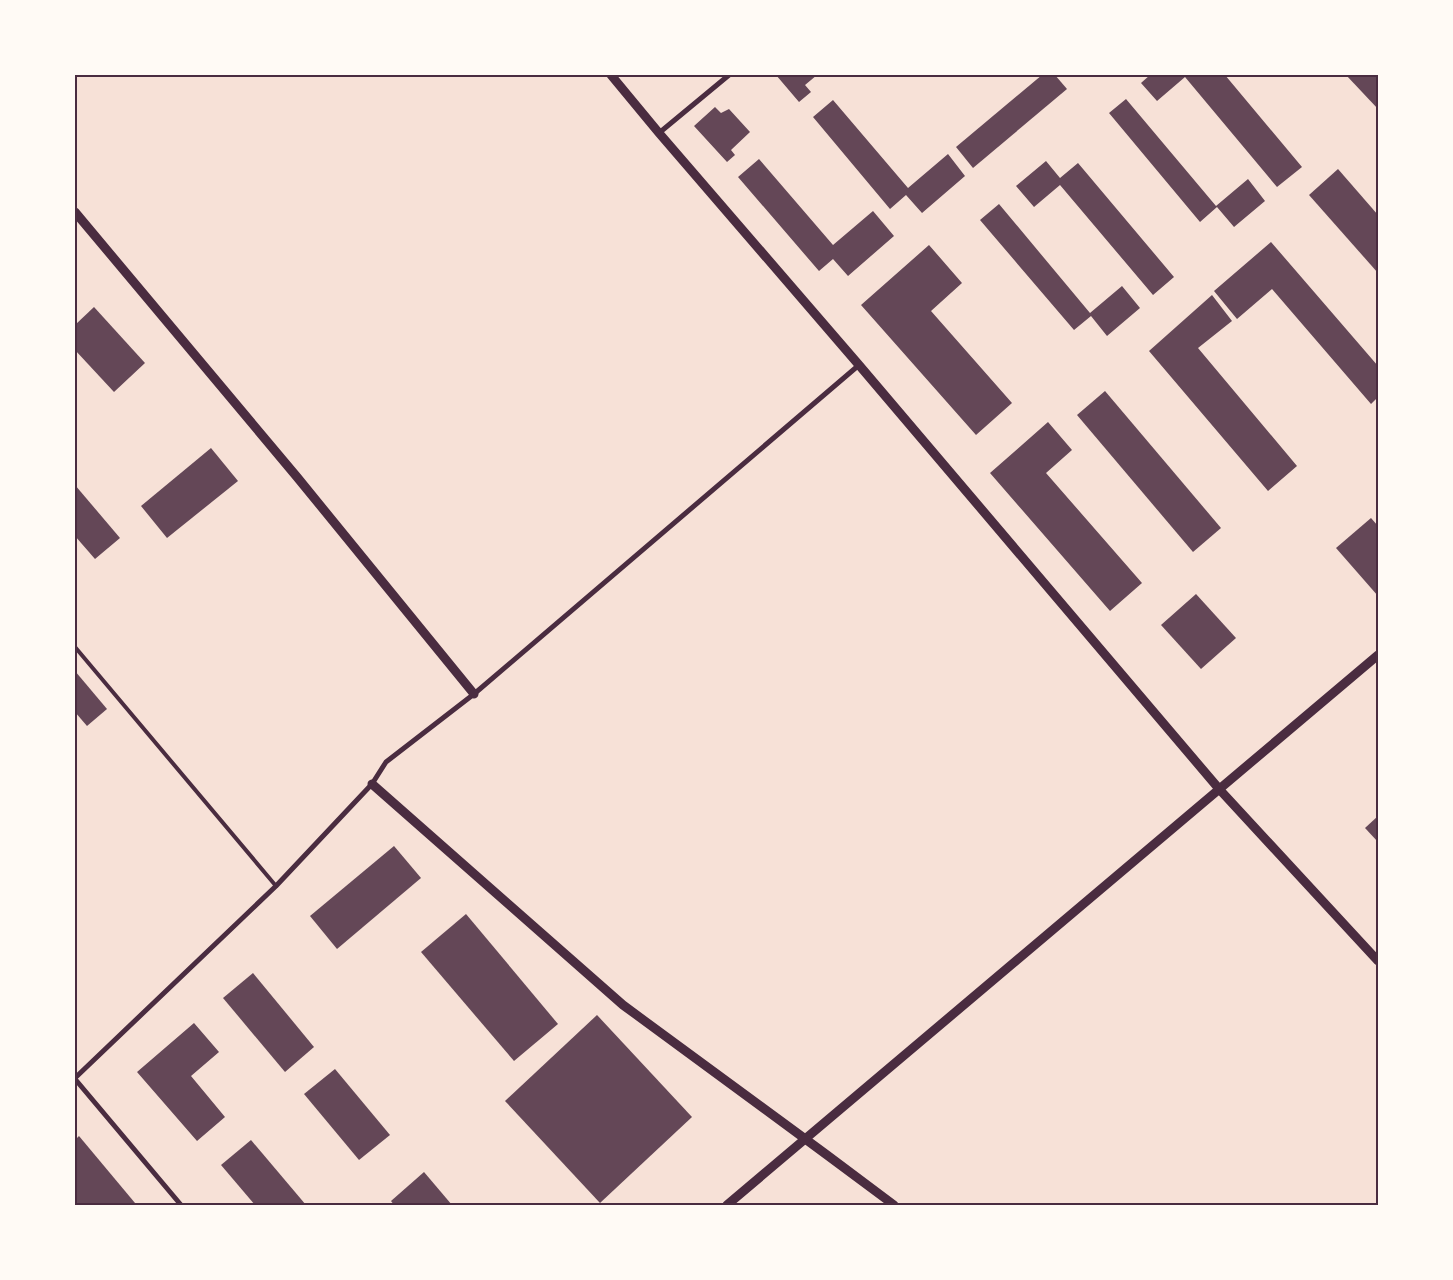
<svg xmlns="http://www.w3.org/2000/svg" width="1453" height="1280" viewBox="0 0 1453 1280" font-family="Lora,serif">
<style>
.building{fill:#644757}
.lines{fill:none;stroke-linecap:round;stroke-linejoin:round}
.service{stroke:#4a2c40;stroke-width:4}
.minor{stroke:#4a2c40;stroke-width:5}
.tertiary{stroke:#4a2c40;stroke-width:9}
.neatline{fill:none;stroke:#4a2c40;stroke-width:2}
</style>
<rect width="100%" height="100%" fill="#f7e1d7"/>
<g class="building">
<path d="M776 75H817L805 85 811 92 799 102Z"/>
<path d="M1042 75H1055L1067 89 973 168 956 147Z"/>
<path d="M1150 75H1225L1302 167 1277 187 1185 77 1157 101 1141 83Z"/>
<path d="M1346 75H1378V109Z"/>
<path d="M1126 99 1216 206 1248 179 1265 201 1234 227 1217 207 1200 222 1109 113Z"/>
<path d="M833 100 908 188 948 154 965 176 922 213 906 195 890 209 813 117Z"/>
<path d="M715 107 721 113 729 109 750 132 731 150 735 155 727 162 694 126Z"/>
<path d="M759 159 833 245 873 211 894 236 848 276 833 259 819 271 738 177Z"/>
<path d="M1046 161 1060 178 1078 163 1174 277 1153 295 1060 185 1034 207 1016 186Z"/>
<path d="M1338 169 1378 215V273L1309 195Z"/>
<path d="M999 204 1090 313 1122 286 1140 308 1107 336 1091 316 1074 330 980 220Z"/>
<path d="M1271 242 1378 366V397L1371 404 1272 289 1237 319 1214 291Z"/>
<path d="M929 245 962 283 931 311 1012 403 976 435 861 305Z"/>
<path d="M1212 295 1232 321 1198 348 1297 466 1268 491 1149 351Z"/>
<path d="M94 307 145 363 114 392 75 350V325Z"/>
<path d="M1105 391 1221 528 1193 552 1077 415Z"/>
<path d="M1048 422 1072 450 1046 473 1142 583 1110 611 990 473Z"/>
<path d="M211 448 238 481 167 538 141 506Z"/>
<path d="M75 485 120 538 95 559 75 536Z"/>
<path d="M1371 518 1378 526V596L1336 548Z"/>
<path d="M1196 594 1236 638 1201 669 1161 625Z"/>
<path d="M75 671 107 709 87 726 75 712Z"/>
<path d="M1378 816V842L1365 828Z"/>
<path d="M394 846 421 878 337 949 310 916Z"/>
<path d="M466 914 558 1024 514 1061 421 952Z"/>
<path d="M253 973 314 1047 285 1072 223 998Z"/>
<path d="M597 1015 692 1117 600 1203 505 1101Z"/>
<path d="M194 1023 219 1052 191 1076 225 1117 197 1141 137 1072Z"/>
<path d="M335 1069 390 1135 359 1160 304 1094Z"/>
<path d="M79 1136 135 1203 133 1205H77L75 1202V1140Z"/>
<path d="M251 1140 306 1205H255L221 1165Z"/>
<path d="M424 1172 452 1205H394L391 1201Z"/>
</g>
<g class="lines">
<path class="service" d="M75 647 276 886"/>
<g class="minor">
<path d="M659 133 729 75"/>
<path d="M75 1078 276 886 372 784 386 762 474 694 859 365"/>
<path d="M75 1079 181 1205"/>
</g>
<g class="tertiary">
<path d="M611 75 659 133 859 365 1220 790 1378 961"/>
<path d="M75 212 297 477 474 694"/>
<path d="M372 784 623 1005 827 1155 894 1205"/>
<path d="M727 1205 1378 655"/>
</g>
</g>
<rect width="1453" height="1280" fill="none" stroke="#fffaf5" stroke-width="152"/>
<rect x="76" y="76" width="1301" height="1128" class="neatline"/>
</svg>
